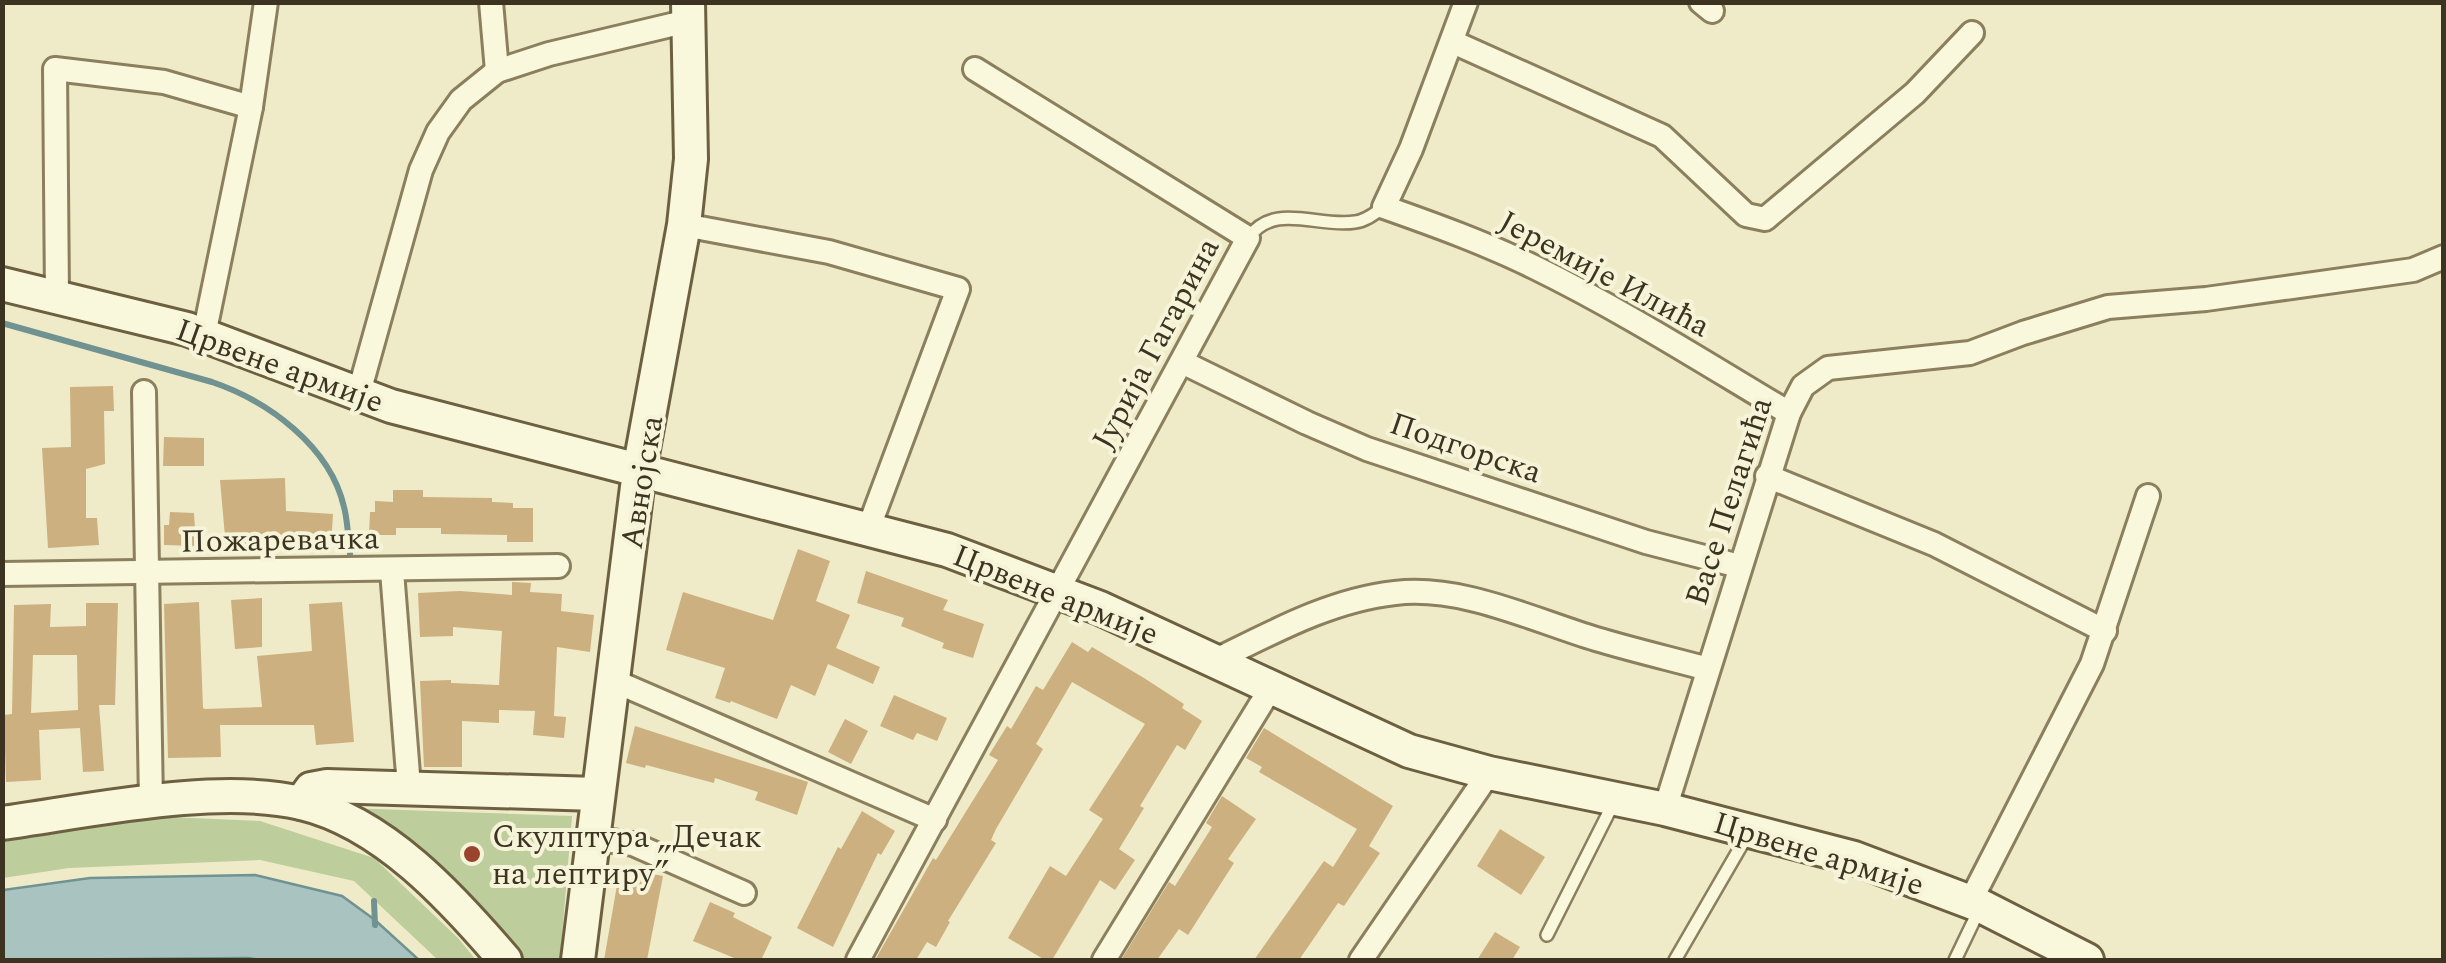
<svg xmlns="http://www.w3.org/2000/svg" width="2446" height="963" viewBox="0 0 2446 963" font-family="Spectral,serif">
<style>
.green{fill:#bdcd9c}
.water{fill:#a9c3c1;stroke:#709290;stroke-width:2.5}
.lines{fill:none;stroke-linecap:round;stroke-linejoin:round}
.stream{stroke:#709290;stroke-width:6}
.building{fill:#ccb07f;fill-rule:evenodd}
.lane-casing{stroke:#8b7f5d;stroke-width:16}
.street-casing{stroke:#8b7f5d;stroke-width:28}
.secondary-casing{stroke:#6d6040;stroke-width:38}
.lane{stroke:#f9f7dc;stroke-width:11}
.street{stroke:#f9f7dc;stroke-width:22}
.secondary{stroke:#f9f7dc;stroke-width:32}
.poi-dot{fill:#9a442d;stroke:#f6f4d8;stroke-width:4}
.labels{text-anchor:middle;stroke-width:8;stroke-linejoin:round;paint-order:stroke}
.street-label{font-size:32px;fill:#3c3321;stroke:#f6f4d8}
.poi-label{font-size:32px;fill:#3c3321;stroke:#f6f4d8;text-anchor:start}
</style>
<rect width="100%" height="100%" fill="#efebc8"/>
<g class="green">
<path d="M347 808 572 816 560 960H519Z"/>
<path d="M168 817 260 821 374 858 458 938 476 960H438L354 881 260 860 69 868 3 878 2 839Z"/>
</g>
<path class="water" d="M255 875 342 896 375 920 419 960H261L248 958 3 960V890L90 878Z"/>
<g class="lines">
<g class="stream">
<path d="M2 323 212 382C268 401 330 446 344 507 348 522 348 539 350 554"/>
<path d="M374 901 375 925"/>
</g>
</g>
<g class="building">
<path d="M113 386 114 411H104L105 464 86 469V518H97L99 545 48 548 42 448 71 447 70 387Z"/>
<path d="M164 437 204 438V466H163Z"/>
<path d="M285 478 286 511 333 514 331 546 284 543V550L226 548 220 480Z"/>
<path d="M393 490H423V497L492 498V502L513 503V508H533V542H507V535L441 534V528H396V535H369L370 512H375V501L393 502Z"/>
<path d="M170 512 194 513 196 546 164 545V525H169Z"/>
<path d="M798 549 830 561 816 601 850 615 836 648 880 667 873 684 828 664 815 696 791 685 777 719 731 701 730 703 715 698 725 668 666 650 683 592 773 620Z"/>
<path d="M866 571 948 600 943 610 984 624 973 658 942 648 944 643 901 626 904 618 857 603Z"/>
<path d="M512 582 531 583 530 592 562 594 561 611 594 615 590 652 557 647 554 716 566 717 564 738 533 735 535 711 499 710V723L462 721V767H424L420 681 451 680V683L499 685 502 631 453 627V636L420 637 418 593 460 591 512 595Z"/>
<path d="M262 598V647L235 649 231 600Z"/>
<path d="M199 602 203 708 205 709 262 707 257 656 312 651 309 604 342 602 354 742 316 745 314 725H220L221 757 168 758 164 604Z"/>
<path d="M86 603H118L115 705H99L104 771 83 772 80 728 39 730 41 780 6 782 4 715 12 714 14 605 51 604 50 627 86 626ZM33 655H77L78 710 31 713Z"/>
<path d="M1072 642 1088 652 1092 647 1144 678 1184 704 1182 708 1202 721 1185 750 1177 745 1140 806 1144 808 1119 849 1135 860 1115 890 1100 880 1052 960H1045L1008 938 1050 866 1066 876 1103 819 1089 810 1145 724 1072 682 1036 744 1043 749 996 829 991 840 996 843 948 921 950 922 936 947 927 942 916 960H875L933 858 936 860 998 760 989 755 1007 726 1011 729 1036 686 1043 690Z"/>
<path d="M894 695 947 718 937 741 917 733 913 740 880 726Z"/>
<path d="M845 719 868 731 851 764 828 752Z"/>
<path d="M635 726 808 782 797 815 755 800 758 792 715 778 714 783 646 765 645 768 626 763Z"/>
<path d="M1264 728 1393 806 1369 846 1380 853 1344 906 1338 903 1299 960H1254L1324 861 1333 867 1357 829 1259 772 1262 767 1246 758Z"/>
<path d="M1222 796 1256 819 1228 859 1234 863 1188 935 1179 929 1157 960H1121L1169 882 1175 886 1212 827 1206 823Z"/>
<path d="M862 811 895 831 881 855 878 853 833 947 797 928 838 847 841 849Z"/>
<path d="M1500 829 1545 857 1521 895 1477 866Z"/>
<path d="M620 868 663 876 647 960H604Z"/>
<path d="M710 902 735 913 733 917 772 937 761 960H739L693 941Z"/>
<path d="M1495 932 1520 947 1512 960H1477Z"/>
</g>
<g class="lines">
<g class="lane-casing">
<g id="lane">
<path d="M1248 238C1275 201 1317 228 1355 222 1366 221 1375 213 1384 207"/>
<path d="M1547 935 1615 800"/>
<path d="M1675 960 1748 834"/>
<path d="M1955 960 1979 910"/>
</g>
</g>
<g class="street-casing">
<g id="street">
<path d="M491 2 497 71"/>
<path d="M1466 2 1411 149 1384 207C1435 225 1485 243 1534 267 1622 310 1705 363 1789 413"/>
<path d="M1701 2 1712 11"/>
<path d="M1453 42 1662 136 1746 215 1765 219 1915 93 1972 33"/>
<path d="M684 225 829 252 958 289 869 527"/>
<path d="M57 296 55 69 164 82 251 107"/>
<path d="M204 335 251 107 266 2"/>
<path d="M1182 362 1307 423 1367 449 1646 542 1739 566"/>
<path d="M144 392 151 803"/>
<path d="M358 396 421 170 438 132 461 100 497 71 549 54 688 21"/>
<path d="M1767 476 1934 544 2105 631"/>
<path d="M392 571 409 787"/>
<path d="M2 574 558 566"/>
<path d="M1216 660C1273 632 1331 600 1395 593 1462 585 1533 620 1596 639 1633 650 1671 659 1708 669"/>
<path d="M612 680 935 820"/>
<path d="M1665 809 1789 413 1803 386 1828 368 1970 353 2023 333 2108 307 2206 299 2413 270 2444 257"/>
<path d="M592 838 633 844 744 893"/>
<path d="M1970 902 2092 664 2148 496"/>
<path d="M858 960 1248 238 975 69"/>
<path d="M1104 960 1272 686"/>
<path d="M1361 960 1489 773"/>
</g>
</g>
<g class="secondary-casing">
<g id="secondary">
<path d="M2 284 187 329 391 406 947 550 1100 608 1409 751 1489 773 1665 809 1854 858 1981 906 2087 960"/>
<path d="M301 803 311 789 327 786 597 794"/>
<path d="M2 823C89 811 217 783 301 803 383 822 452 898 505 960"/>
<path d="M578 960 639 471 684 225 691 159 688 2"/>
</g>
</g>
<use href="#lane" class="lane"/>
<use href="#street" class="street"/>
<use href="#secondary" class="secondary"/>
</g>
<circle class="poi-dot" cx="472" cy="854" r="10"/>
<g class="labels">
<g class="street-label">
<text transform="translate(1605 273) rotate(28)" y="11">Јеремије Илића</text>
<text transform="translate(1155 343) rotate(-62)" y="11">Јурија Гагарина</text>
<text transform="translate(280 365) rotate(20)" y="11">Црвене армије</text>
<text transform="translate(1466 447) rotate(19)" y="11">Подгорска</text>
<text transform="translate(641 482) rotate(-81)" y="11">Авнојска</text>
<text transform="translate(1728 501) rotate(-72)" y="11">Васе Пелагића</text>
<text transform="translate(280 539) rotate(-1)" y="11">Пожаревачка</text>
<text transform="translate(1056 594) rotate(22)" y="11">Црвене армије</text>
<text transform="translate(1819 853) rotate(17)" y="11">Црвене армије</text>
</g>
<g class="poi-label">
<text x="492" y="847">Скулптура „Дечак<tspan x="492" dy="37">на лептиру”</tspan></text>
</g>
</g>
<rect width="2446" height="963" fill="none" stroke="#3c3321" stroke-width="10"/>
</svg>
